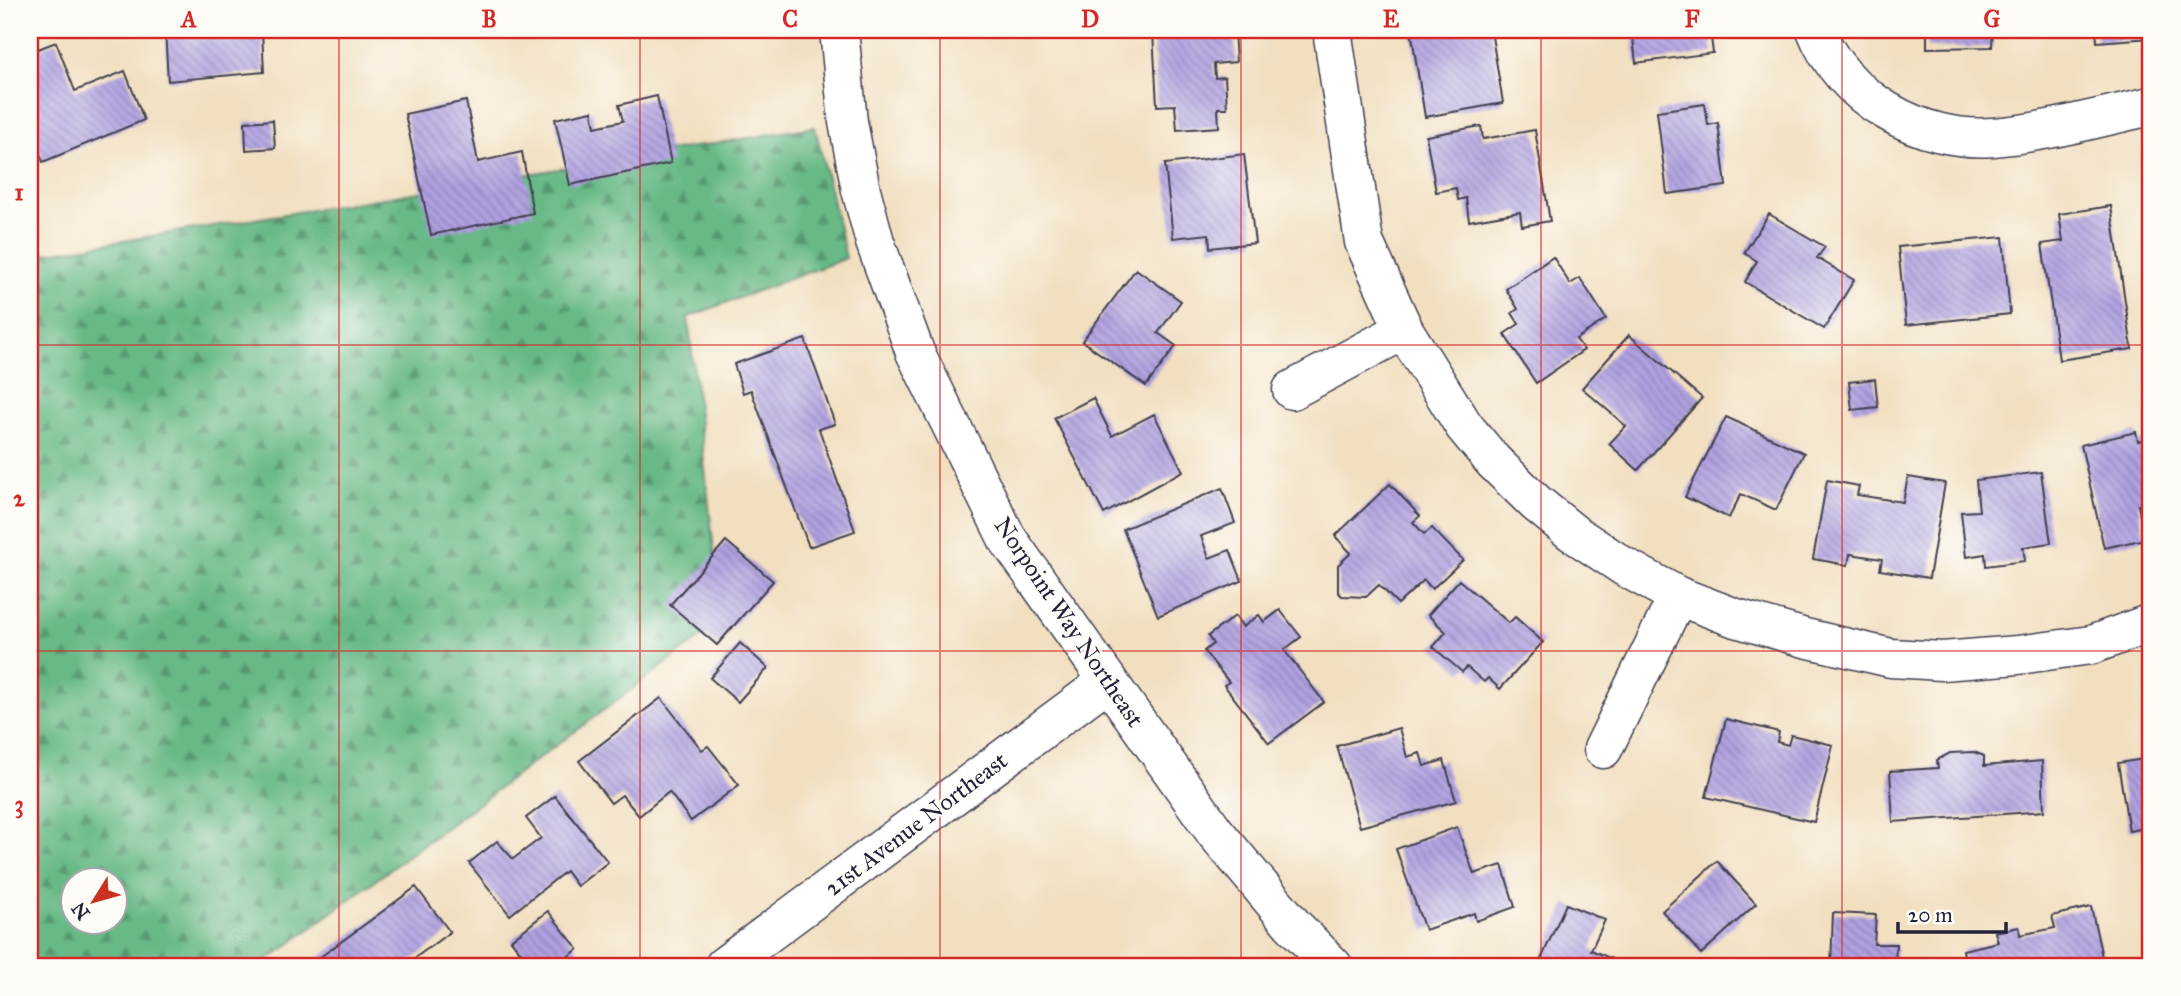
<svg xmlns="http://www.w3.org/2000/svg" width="2181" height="996" viewBox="0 0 2181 996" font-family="'IM FELL Great Primer',serif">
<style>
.forest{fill:url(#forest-firs);stroke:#446e60;stroke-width:2;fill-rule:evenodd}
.building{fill:url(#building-back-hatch)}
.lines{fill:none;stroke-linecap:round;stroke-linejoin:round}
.minor-casing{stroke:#413e4f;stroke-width:41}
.minor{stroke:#fff;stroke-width:38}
.grid{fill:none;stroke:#d62828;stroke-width:2;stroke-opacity:0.55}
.labels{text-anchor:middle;stroke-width:5;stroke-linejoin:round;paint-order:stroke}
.street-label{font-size:24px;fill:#22223b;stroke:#fdfcf7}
.neatline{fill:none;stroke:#d62828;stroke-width:2.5}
.grid-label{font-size:23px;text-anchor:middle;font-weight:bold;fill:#d62828}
</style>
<defs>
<pattern id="forest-firs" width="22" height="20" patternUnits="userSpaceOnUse" patternTransform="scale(1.75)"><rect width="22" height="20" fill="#67b986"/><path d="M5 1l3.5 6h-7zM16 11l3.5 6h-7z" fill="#54966f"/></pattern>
<pattern id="building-back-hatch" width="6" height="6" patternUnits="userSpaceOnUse" patternTransform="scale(1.75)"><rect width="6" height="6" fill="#b0a0e0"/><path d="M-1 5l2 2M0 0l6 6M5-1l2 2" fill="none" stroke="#8f82b7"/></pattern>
</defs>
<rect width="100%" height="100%" fill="#fdfcf7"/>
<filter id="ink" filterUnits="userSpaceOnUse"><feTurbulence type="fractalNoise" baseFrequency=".0143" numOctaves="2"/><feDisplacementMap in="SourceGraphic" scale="14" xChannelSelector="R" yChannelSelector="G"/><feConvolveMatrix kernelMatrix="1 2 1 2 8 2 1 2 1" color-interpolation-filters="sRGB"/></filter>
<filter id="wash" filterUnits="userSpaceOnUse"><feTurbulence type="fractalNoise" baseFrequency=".00686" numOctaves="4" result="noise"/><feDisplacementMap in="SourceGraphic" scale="28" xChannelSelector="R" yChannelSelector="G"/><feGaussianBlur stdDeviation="1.57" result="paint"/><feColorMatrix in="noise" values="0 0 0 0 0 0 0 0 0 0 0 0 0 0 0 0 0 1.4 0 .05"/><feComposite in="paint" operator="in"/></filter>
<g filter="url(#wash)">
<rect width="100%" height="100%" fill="#f1dfc0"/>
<path class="forest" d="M815 127 846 258 688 317 722 622 260 966H30V256ZM74 880H116V922H74Z"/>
<g id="blocks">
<g class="building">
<path d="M165 30H262L264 72 168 81Z"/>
<path d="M1185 30H1234L1236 62 1214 64 1215 78 1225 77 1227 108H1218L1219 127 1177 130 1175 105 1157 106 1153 32Z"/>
<path d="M1411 30H1491L1503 103 1425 117Z"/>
<path d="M1632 30H1710L1713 53 1636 63Z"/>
<path d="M1927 30H1993L1992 47 1927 48Z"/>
<path d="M2096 30H2151V38L2097 42Z"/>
<path d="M56 42 75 91 125 71 144 120 43 162 30 129V52Z"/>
<path d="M657 96 671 163 570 185 555 119 592 111 595 127 623 121 619 105Z"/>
<path d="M466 101 478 162 522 152 533 213 431 235 405 114Z"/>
<path d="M1705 104 1708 125 1718 123 1726 186 1667 194 1657 111Z"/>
<path d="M273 120 275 148 246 150 245 122Z"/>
<path d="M1481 126 1483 139 1535 130 1550 221 1522 226 1520 212 1469 221 1466 198 1458 200 1456 188 1436 192 1426 136Z"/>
<path d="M1244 154 1255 243 1210 248 1209 234 1173 238 1165 164Z"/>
<path d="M2111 206 2132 349 2059 360 2042 244 2063 241 2059 214Z"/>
<path d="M1769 214 1825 247 1817 258 1854 280 1824 329 1745 282 1757 261 1744 253Z"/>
<path d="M2003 237 2010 314 1906 325 1898 247Z"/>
<path d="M1553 257 1570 284 1580 278 1606 319 1576 339 1584 350 1536 383 1504 334 1519 324 1512 313 1518 309 1506 289Z"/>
<path d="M1136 269 1181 301 1158 333 1176 346 1146 386 1082 341Z"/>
<path d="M1629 335 1702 398 1638 470 1609 444 1626 426 1582 388Z"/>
<path d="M805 339 835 424 819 429 855 531 809 547 751 390 743 393 734 364Z"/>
<path d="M1875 379 1878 407 1852 410 1849 382Z"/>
<path d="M1093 398 1112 436 1154 414 1183 471 1104 514 1054 418Z"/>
<path d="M1726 417 1804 453 1776 510 1741 494 1729 518 1685 497Z"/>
<path d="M2136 432 2138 441 2151 438V503L2138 505 2145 539 2104 548 2081 445Z"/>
<path d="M2041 472 2051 543 2023 547 2025 561 1986 566 1985 554 1966 557 1961 512 1979 511 1976 480Z"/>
<path d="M1908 477 1945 483 1929 578 1880 570 1882 559 1850 554 1848 565 1813 559 1827 480 1859 486 1857 495 1903 502Z"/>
<path d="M1390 484 1420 516 1413 522 1424 534 1432 528 1463 560 1432 589 1424 580 1398 604 1379 585 1366 597 1342 596 1338 592V565L1351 553 1335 536Z"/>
<path d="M1222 488 1235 523 1201 536 1209 558 1230 550 1242 581 1158 616 1123 529Z"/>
<path d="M726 541 773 581 717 645 670 605Z"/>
<path d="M1459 580 1509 623 1515 617 1543 642 1500 689 1488 678 1484 682 1467 667 1462 672 1433 647 1446 632 1428 615Z"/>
<path d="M1280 610 1301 637 1284 650 1324 702 1269 743 1224 685 1229 682 1204 651 1213 644 1208 636 1235 616 1243 627 1259 615 1264 622Z"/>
<path d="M740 643 768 668 738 702 710 678Z"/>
<path d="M661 698 702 750 708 746 739 785 691 821 669 792 639 816 622 795 611 803 579 761Z"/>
<path d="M1726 719 1779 732 1777 742 1788 745 1791 735 1833 745 1814 822 1706 797Z"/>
<path d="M1399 728 1407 757 1420 753 1424 766 1444 760 1456 801 1360 827 1337 746Z"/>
<path d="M1974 752 1984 756V766L2042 761 2044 811 1893 822 1890 771 1938 768 1937 760 1950 753Z"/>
<path d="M2151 758V827L2129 831 2118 763Z"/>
<path d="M555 796 608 862 577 886 566 871 510 915 469 863 497 841 513 859 541 838 526 818Z"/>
<path d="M1457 827 1474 874 1502 865 1515 907 1476 921 1474 913 1425 930 1396 849Z"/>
<path d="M1717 861 1756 904 1701 954 1662 911Z"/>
<path d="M416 887 450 932 404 966H308Z"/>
<path d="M1566 904 1605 920 1591 950 1628 966H1538Z"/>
<path d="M2091 907 2104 966H1966L1963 950 1998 942 1995 932 2019 927 2020 935 2055 928 2052 916Z"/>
<path d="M548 911 578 949 556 966H532L511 940Z"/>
<path d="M1833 913 1876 915 1874 944H1896L1895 966H1831Z"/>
</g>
</g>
</g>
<g filter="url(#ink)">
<use href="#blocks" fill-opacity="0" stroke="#413e4f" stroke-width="2"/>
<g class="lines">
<g class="minor-casing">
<g id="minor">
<path d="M839 30 848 122 861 190 875 242 915 352 1007 538 1215 832 1292 924 1333 966"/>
<path d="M1332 30 1364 242 1404 330 1464 426 1493 461 1536 503 1573 533 1623 566 1678 596 1733 617 1805 638 1891 658 1942 661 2018 655 2091 645 2151 623"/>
<path d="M1816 30C1842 98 1921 143 1993 137 2044 133 2101 117 2151 106"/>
<path d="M1292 390 1404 330"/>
<path d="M1603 749 1678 596"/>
<path d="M724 966 1108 681"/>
</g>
</g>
<use href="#minor" class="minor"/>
</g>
</g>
<path class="grid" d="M339 30V966M640 30V966M940 30V966M1241 30V966M1541 30V966M1842 30V966M30 345H2151M30 651H2151"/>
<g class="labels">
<g class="street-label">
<text transform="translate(1069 622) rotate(56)" y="8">Norpoint Way Northeast</text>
<text transform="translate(916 824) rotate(-37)" y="8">21st Avenue Northeast</text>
</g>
</g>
<rect width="2181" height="996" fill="none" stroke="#fdfcf7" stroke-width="77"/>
<g transform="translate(94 901) rotate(233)"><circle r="33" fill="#fdfcf7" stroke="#a5a5ac" stroke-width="2"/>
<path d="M0-5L12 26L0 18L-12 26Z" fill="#c8321e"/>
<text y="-10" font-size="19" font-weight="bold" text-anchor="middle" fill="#22223b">N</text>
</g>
<path d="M1898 922v10h108v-10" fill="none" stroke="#22223b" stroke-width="3.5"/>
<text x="1908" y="922" font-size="21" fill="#22223b" stroke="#fdfcf7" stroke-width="5" paint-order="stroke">20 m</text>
<rect x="38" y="38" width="2104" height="920" class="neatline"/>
<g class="grid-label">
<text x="189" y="27">A</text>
<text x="489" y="27">B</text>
<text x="790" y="27">C</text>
<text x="1090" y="27">D</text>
<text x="1391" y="27">E</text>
<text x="1692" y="27">F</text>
<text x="1992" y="27">G</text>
<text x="19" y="200">1</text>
<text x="19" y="506">2</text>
<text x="19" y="812">3</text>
</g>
</svg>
